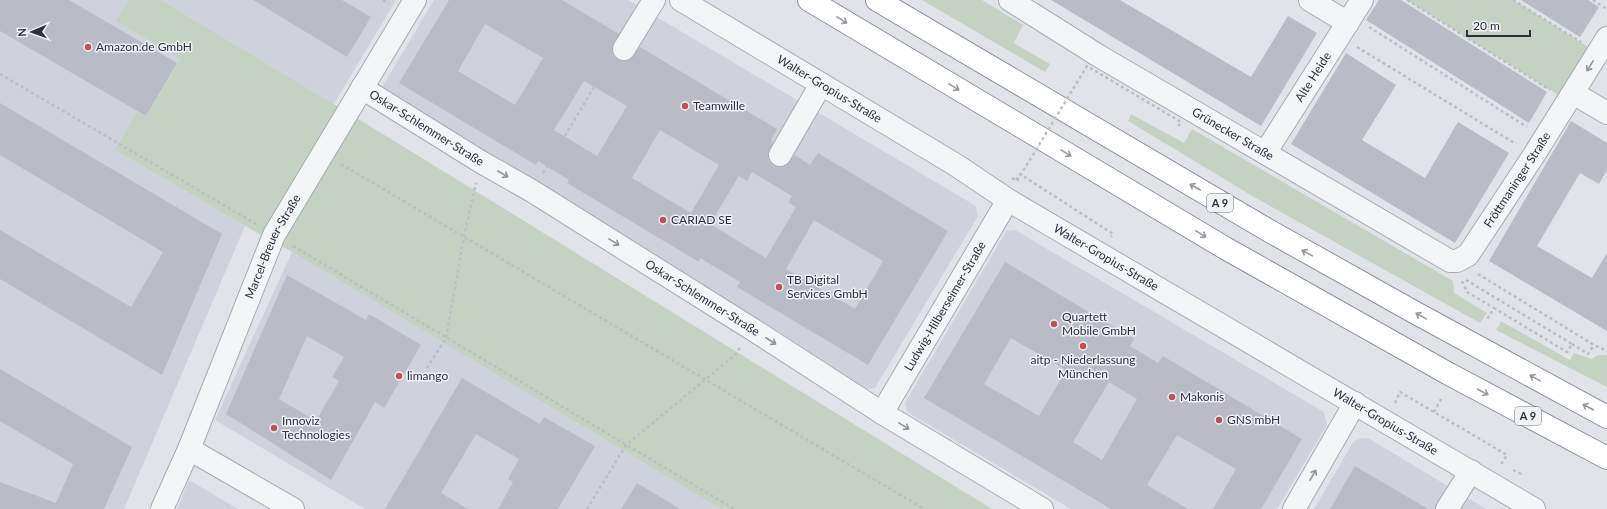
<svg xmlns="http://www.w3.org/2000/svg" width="1607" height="509" viewBox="0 0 1607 509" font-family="Lato,sans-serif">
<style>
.built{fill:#cfd2da}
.green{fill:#c5d2c3}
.building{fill:#b9bcc5;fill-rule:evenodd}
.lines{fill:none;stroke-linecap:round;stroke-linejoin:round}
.minor-casing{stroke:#a7aab3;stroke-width:24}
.highway-casing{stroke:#89909e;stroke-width:24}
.path{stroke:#bcbec3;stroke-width:2.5;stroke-dasharray:3 3;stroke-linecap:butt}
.minor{stroke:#f4f5f7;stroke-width:22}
.highway{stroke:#fff;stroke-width:22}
.path-bridge{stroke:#bcbec3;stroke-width:2.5;stroke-dasharray:3 3;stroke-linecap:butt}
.oneway{stroke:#95989f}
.oneway2{stroke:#90929b}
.poi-dot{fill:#c54f57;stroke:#f1f2f6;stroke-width:1.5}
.labels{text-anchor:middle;stroke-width:3;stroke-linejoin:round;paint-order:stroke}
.shield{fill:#f1f2f6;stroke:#666a76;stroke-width:1}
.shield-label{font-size:11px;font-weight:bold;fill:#2b303f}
.poi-label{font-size:12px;fill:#2b303f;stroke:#f1f2f6;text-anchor:start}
.street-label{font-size:12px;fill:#2b303f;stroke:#f1f2f6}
</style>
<rect width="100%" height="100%" fill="#e1e3e9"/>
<g class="built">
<path d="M0 0H129L117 21 180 59 146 118 138 113 115 150 245 226 124 509H0Z"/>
<path d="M161 0H396L334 104Z"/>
<path d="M434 0H628L976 206 978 216 875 388 866 389 383 100 381 89Z"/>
<path d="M1015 230 1324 412 1327 425 1277 509H1071L907 412 905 403 1006 231Z"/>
<path d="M292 252 721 509H365L215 420Z"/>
<path d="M1362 438H1368L1486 509H1314L1354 441Z"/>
<path d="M189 480 238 509H177Z"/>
</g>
<g class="green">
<path d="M129 0H161L334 104 992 509H721L292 252 245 226 115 150 137 112 146 117 180 59 116 21Z"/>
<path d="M922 0H982L1023 25 1014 43 1050 64 1045 72Z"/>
<path d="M1407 0H1513L1598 53 1568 101Z"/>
<path d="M1131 114 1184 143 1192 129 1453 281 1454 293 1487 313 1480 323 1254 197 1128 121Z"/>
<path d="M1501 321 1570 360 1574 353 1592 359 1598 355H1607V387L1496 330Z"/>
</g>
<g class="building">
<path d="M0 0H69L177 63 146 116 0 31Z"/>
<path d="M253 0H342L371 17 347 57Z"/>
<path d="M449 0H562L619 34 612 48 613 55 618 60 624 61 630 60 640 47 777 129 771 140 773 142 768 155 769 161 773 166 780 167 786 166 795 155 810 165 818 153 948 231 868 365 737 287 740 282 700 258 699 262 567 183 569 180 538 161 536 165 399 83ZM485 24 543 58 515 105 458 71ZM584 81 627 106 597 156 554 130ZM660 130 719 165 691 213 632 178ZM752 172 792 196 788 202 796 207 766 258 710 224 739 176 747 181ZM814 220 883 261 855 309 786 269Z"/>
<path d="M1051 0H1120L1251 77 1288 16 1317 33 1261 126Z"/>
<path d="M1379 0H1401L1547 92 1529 123 1366 20Z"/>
<path d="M1521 0H1588L1599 7 1580 37Z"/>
<path d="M1346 53 1396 85 1362 140 1425 178 1458 122 1509 153 1455 243 1291 144Z"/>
<path d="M0 103 222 234 162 375 0 279V230L131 307 163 252 0 155Z"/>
<path d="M1571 121 1607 143V170L1599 184 1580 173 1537 246 1592 278 1607 253V331L1489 261Z"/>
<path d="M1005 262 1134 339 1130 346 1158 363 1163 356 1302 439 1261 509H1213L1236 469 1177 435 1147 485 1188 509H1111L924 398ZM1011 338 1066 370 1039 416 984 384ZM1109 382 1137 399 1102 460 1073 442Z"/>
<path d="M287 275 366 320 369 314 421 345 384 408 375 402 331 480 226 414ZM307 336 344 357 332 377 339 381 316 421 279 399Z"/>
<path d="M0 369 132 447 104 509H0V482L56 503 73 464 0 421Z"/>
<path d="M462 378 540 424 544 417 595 446 558 509H498L513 482 508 479 519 459 476 434 441 493 468 509H385Z"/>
<path d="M1355 466 1428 509H1330Z"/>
<path d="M637 483 680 509H621Z"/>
</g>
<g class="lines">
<g class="minor-casing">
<g id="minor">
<path id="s1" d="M681 0 956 165 1008 200 1534 509"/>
<path id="s2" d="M1010 0 1099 56 1450 261H1457L1468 255 1534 155 1607 38"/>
<path d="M1310 0 1348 23"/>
<path d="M624 49 654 0"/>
<path id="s3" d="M362 88 481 162 532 191 752 329 882 413 1042 509"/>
<path d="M1573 93 1607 113"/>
<path id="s4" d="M1265 153 1362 0"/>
<path d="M780 155 821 84"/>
<path id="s5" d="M882 413 1008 200"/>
<path d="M189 449 293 509"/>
<path id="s6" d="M162 509 189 449 274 235 415 0"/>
<path d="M1294 509 1355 403"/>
<path d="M1447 509 1471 471"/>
</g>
</g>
<g class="highway-casing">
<g id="highway">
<path d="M809 0 1225 248 1449 374 1607 458"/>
<path d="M877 0 1266 229 1414 312 1607 417"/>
</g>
</g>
<g class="path">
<path d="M383 0 389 4"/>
<path d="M1407 0 1550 90"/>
<path d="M1513 0 1581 42"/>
<path d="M1593 0 1607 9"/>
<path d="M1369 27 1527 127"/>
<path d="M1357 47 1516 144"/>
<path d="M0 74 256 224"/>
<path d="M565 136 594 87"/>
<path d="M341 164 924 509"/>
<path d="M543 173 547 166"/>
<path d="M1016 180 1020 174 1113 234 1111 237"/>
<path d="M293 246 734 509"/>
<path d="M1478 274 1594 345 1607 351"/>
<path d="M1466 280 1572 344 1567 352 1494 308 1486 321"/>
<path d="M1462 281 1467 292 1494 308"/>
<path d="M1572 344 1588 354 1594 345"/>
<path d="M427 368 446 338 464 236 476 183"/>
<path d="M1395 403 1400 392 1507 455 1502 463 1500 462"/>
<path d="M1434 412 1441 399"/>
<path d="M1513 470 1521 474 1519 476"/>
<path d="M587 509 626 445 736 354 741 346"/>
</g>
<use href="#minor" class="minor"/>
<use href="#highway" class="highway"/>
<path class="path-bridge" d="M1012 178 1017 181 1087 66 1181 122 1177 128"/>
</g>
<defs><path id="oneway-shaft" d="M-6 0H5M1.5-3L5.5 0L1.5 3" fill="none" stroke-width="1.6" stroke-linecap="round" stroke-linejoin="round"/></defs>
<g class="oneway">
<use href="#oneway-shaft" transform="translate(842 20) rotate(31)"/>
<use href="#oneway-shaft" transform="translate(954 87) rotate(31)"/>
<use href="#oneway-shaft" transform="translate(1066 153) rotate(31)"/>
<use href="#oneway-shaft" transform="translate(1195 187) rotate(-150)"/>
<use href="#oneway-shaft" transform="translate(1201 234) rotate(31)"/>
<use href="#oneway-shaft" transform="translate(1307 253) rotate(-151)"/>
<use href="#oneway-shaft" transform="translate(1421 316) rotate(-151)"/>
<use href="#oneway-shaft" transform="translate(1535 378) rotate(-151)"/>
<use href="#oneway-shaft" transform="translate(1483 392) rotate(28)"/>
<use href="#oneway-shaft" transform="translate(1588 407) rotate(-152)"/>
</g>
<g class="oneway2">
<use href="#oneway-shaft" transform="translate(1590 66) rotate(122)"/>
<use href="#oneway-shaft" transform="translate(503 174) rotate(30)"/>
<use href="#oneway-shaft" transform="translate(614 242) rotate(32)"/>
<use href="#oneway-shaft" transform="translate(771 341) rotate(33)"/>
<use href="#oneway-shaft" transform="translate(904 426) rotate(31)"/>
<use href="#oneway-shaft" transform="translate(1313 475) rotate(-60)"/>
</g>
<g class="poi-dot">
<circle cx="88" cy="47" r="4"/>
<circle cx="685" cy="106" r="4"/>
<circle cx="663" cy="220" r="4"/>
<circle cx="779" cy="287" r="4"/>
<circle cx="1054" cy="324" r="4"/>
<circle cx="1083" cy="346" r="4"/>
<circle cx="399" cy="376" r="4"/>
<circle cx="1172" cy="397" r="4"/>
<circle cx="1219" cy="420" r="4"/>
<circle cx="274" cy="428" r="4"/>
</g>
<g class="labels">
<g class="shield">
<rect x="1207" y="194" width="26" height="18" rx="3"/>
<rect x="1515" y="407" width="26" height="18" rx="3"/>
</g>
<g class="shield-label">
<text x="1220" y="207">A 9</text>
<text x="1528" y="420">A 9</text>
</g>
<g class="poi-label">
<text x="96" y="51">Amazon.de GmbH</text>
<text x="693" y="110">Teamwille</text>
<text x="671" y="224">CARIAD SE</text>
<text x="787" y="284">TB Digital<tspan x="787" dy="14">Services GmbH</tspan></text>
<text x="1062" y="321">Quartett<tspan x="1062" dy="14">Mobile GmbH</tspan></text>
<text x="1083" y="364" text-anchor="middle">aitp - Niederlassung<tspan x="1083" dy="14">München</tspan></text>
<text x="407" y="380">limango</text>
<text x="1180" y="401">Makonis</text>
<text x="1227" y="424">GNS mbH</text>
<text x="282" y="425">Innoviz<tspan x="282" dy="14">Technologies</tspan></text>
</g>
<g class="street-label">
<text dy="4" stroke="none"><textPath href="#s4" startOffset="90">Alte Heide</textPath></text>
<text dy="4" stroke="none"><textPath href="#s1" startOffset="173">Walter-Gropius-Straße</textPath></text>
<text dy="4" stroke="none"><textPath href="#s3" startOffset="76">Oskar-Schlemmer-Straße</textPath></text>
<text dy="4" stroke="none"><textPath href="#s2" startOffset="260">Grünecker Straße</textPath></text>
<text dy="4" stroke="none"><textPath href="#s2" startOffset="621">Fröttmaninger Straße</textPath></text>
<text dy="4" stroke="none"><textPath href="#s6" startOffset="285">Marcel-Breuer-Straße</textPath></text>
<text dy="4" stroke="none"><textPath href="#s1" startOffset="497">Walter-Gropius-Straße</textPath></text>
<text dy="4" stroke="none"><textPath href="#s3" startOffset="400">Oskar-Schlemmer-Straße</textPath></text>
<text dy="4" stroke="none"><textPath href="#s5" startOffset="124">Ludwig-Hilberseimer-Straße</textPath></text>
<text dy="4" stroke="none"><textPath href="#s1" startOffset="821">Walter-Gropius-Straße</textPath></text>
</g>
</g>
<g transform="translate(32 32) rotate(268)" stroke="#f1f2f6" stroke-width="3" paint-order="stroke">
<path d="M0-3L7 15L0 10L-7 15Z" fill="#2b303f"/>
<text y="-6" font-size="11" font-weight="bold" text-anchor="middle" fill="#2b303f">N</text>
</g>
<path d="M1467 30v6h63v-6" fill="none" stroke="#2b303f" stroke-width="2"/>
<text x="1473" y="30" font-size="12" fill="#2b303f" stroke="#f1f2f6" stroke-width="3" paint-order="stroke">20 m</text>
</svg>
